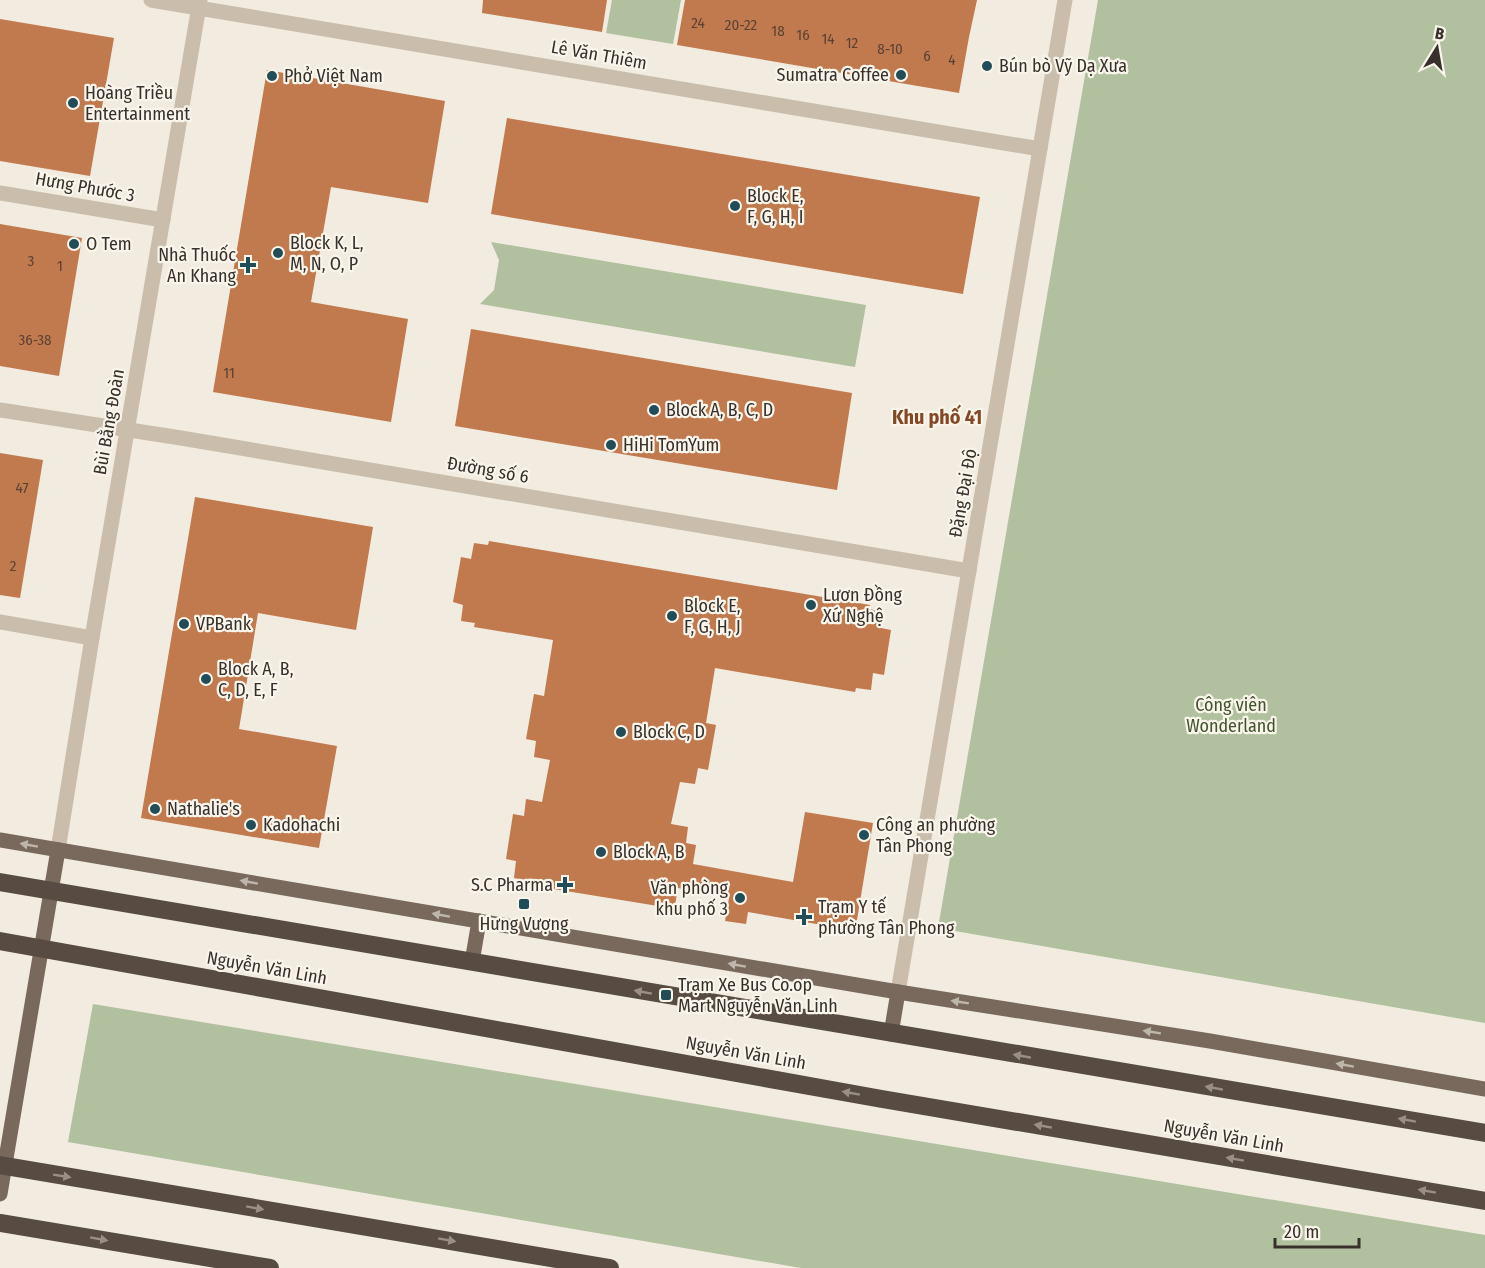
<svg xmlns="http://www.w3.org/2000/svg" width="1485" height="1268" viewBox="0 0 1485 1268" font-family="'Fira Sans Condensed',sans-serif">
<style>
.green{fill:#b1c09f}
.building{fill:#c1794e}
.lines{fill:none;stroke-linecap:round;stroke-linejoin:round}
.minor{stroke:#cabdab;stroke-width:15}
.major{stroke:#79695c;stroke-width:15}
.highway{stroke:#584b41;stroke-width:18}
.oneway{fill:#bfb6ab}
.oneway2{fill:#988f85}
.poi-dot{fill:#214d58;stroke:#f9f5eb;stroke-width:2}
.labels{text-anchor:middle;stroke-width:4.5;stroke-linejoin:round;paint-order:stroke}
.number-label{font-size:15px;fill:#5a4233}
.street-label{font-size:18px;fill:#38302a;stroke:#f9f5eb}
.poi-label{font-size:18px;fill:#38302a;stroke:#f9f5eb;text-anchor:start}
.park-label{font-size:18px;fill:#42552f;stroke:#f9f5eb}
.neighbourhood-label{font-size:20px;font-weight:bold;fill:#834926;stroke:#f9f5eb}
</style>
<rect width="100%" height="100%" fill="#f2ebdf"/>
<g class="green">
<path d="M612 0H681L673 44 606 33Z"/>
<path d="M1098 0H1485V1023L938 928Z"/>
<path d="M491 242 866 305 855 367 480 304 494 290 499 260Z"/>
<path d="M93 1004 1485 1235V1268H801L68 1142Z"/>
</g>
<g class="building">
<path d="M483 0H607L602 32 482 13Z"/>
<path d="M685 0H977L969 37 959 93 677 45Z"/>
<path d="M0 19 114 38 90 176 0 161Z"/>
<path d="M267 70 445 101 428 203 331 187 311 302 408 319 391 422 213 392Z"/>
<path d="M507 118 980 197 963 294 491 214Z"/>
<path d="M0 224 82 238 59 376 0 366Z"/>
<path d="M471 329 852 393 837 490 455 426Z"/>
<path d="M0 453 43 460 20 598 0 595Z"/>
<path d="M195 497 373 527 356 630 258 613 239 729 337 746 319 848 141 818Z"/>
<path d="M489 541 870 605 869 609 884 612 881 628 891 630 884 675 873 673 871 690 856 688 855 692 715 668 706 723 716 725 708 770 698 768 695 784 680 782 671 824 688 827 686 843 696 845 693 864 793 882 805 812 873 823 857 920 845 929 748 912 746 924 725 921 729 898 678 888 675 905 659 902 658 906 529 885 530 881 514 878 516 861 506 859 513 814 524 816 526 799 542 802 550 760 534 757 536 741 526 739 534 694 544 696 553 640 474 627 475 623 461 621 463 605 453 602 461 557 471 559 474 543 488 545Z"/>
</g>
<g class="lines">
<g class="minor">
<path d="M151 0 1040 149"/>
<path d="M0 193 163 220"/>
<path d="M0 410 181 438 969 571"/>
<path d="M0 622 92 638"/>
<path d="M58 850 92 638 200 0"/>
<path d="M898 992 1065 0"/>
</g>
<g class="major">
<path d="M0 840 898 992 1210 1041 1485 1089"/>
<path d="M472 962 479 921"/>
<path d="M891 1034 898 992"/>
<path d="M0 1194 58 850"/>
</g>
<g class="highway">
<path d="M0 882 1485 1133"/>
<path d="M0 941 882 1099 1485 1201"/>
<path d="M0 1165 610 1268"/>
<path d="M0 1223 270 1268"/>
</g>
</g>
<defs><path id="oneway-solid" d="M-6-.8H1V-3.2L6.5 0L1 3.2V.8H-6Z" transform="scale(1.5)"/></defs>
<g class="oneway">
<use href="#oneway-solid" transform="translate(29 845) rotate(-170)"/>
<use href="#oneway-solid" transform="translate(249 882) rotate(-170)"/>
<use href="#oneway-solid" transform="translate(441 915) rotate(-170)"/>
<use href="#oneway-solid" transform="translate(737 965) rotate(-170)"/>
<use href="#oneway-solid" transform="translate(960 1002) rotate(-171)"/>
<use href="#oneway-solid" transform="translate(1152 1032) rotate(-171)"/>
<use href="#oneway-solid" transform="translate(1345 1065) rotate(-170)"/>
</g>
<g class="oneway2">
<use href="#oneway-solid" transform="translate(643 992) rotate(-170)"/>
<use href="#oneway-solid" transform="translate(1022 1056) rotate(-170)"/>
<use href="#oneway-solid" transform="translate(1214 1088) rotate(-170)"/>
<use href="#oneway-solid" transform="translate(851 1093) rotate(-170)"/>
<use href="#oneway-solid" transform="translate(1407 1120) rotate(-170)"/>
<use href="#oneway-solid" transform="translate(1043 1126) rotate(-170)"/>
<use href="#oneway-solid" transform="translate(1235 1159) rotate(-170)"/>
<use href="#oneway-solid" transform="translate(62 1176) rotate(9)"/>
<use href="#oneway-solid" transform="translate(1427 1191) rotate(-170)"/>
<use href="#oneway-solid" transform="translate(255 1208) rotate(10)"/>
<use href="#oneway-solid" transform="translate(99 1239) rotate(10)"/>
<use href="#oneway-solid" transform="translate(447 1240) rotate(10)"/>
</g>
<g class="poi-dot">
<circle cx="987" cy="66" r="6"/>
<circle cx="901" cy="75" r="6"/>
<circle cx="272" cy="76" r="6"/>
<circle cx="73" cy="103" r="6"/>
<circle cx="735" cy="206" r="6"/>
<circle cx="74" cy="244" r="6"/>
<circle cx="278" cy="253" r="6"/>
<path d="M245 256h6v6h6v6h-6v6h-6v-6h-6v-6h6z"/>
<circle cx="654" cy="410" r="6"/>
<circle cx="611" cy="445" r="6"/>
<circle cx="811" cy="605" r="6"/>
<circle cx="672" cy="616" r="6"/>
<circle cx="184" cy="624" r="6"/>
<circle cx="206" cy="679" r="6"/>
<circle cx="621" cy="732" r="6"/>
<circle cx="155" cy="809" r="6"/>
<circle cx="251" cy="825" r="6"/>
<circle cx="864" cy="835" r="6"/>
<circle cx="601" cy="852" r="6"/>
<path d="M562 876h6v6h6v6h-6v6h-6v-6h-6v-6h6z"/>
<circle cx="740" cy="898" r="6"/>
<rect x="518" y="898" width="12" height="12" rx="3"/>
<path d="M801 908h6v6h6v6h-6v6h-6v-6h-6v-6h6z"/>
<rect x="660" y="989" width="12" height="12" rx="3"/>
</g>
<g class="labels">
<g class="number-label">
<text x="698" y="28">24</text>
<text x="741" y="30">20-22</text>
<text x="778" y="36">18</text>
<text x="803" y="40">16</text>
<text x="828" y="44">14</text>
<text x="852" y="48">12</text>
<text x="890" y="54">8-10</text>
<text x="927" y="61">6</text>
<text x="952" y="65">4</text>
<text x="31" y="266">3</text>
<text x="60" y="271">1</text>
<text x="35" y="345">36-38</text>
<text x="229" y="378">11</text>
<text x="22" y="493">47</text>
<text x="13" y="571">2</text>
</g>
<g class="street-label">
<text transform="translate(599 55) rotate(10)" y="6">Lê Văn Thiêm</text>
<text transform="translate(85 187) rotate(10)" y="6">Hưng Phước 3</text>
<text transform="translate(109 422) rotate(-80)" y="6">Bùi Bằng Đoàn</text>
<text transform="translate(488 470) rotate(10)" y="6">Đường số 6</text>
<text transform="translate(963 493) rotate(-80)" y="6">Đặng Đại Độ</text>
<text transform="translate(267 968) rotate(10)" y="6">Nguyễn Văn Linh</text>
<text transform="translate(746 1053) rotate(10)" y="6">Nguyễn Văn Linh</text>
<text transform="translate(1224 1136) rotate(10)" y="6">Nguyễn Văn Linh</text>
</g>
<g class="poi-label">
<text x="999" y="72">Bún bò Vỹ Dạ Xưa</text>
<text x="889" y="81" text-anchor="end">Sumatra Coffee</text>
<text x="284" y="82">Phở Việt Nam</text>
<text x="85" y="99">Hoàng Triều<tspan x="85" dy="21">Entertainment</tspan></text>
<text x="747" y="202">Block E,<tspan x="747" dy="21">F, G, H, I</tspan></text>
<text x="290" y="249">Block K, L,<tspan x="290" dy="21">M, N, O, P</tspan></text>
<text x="86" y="250">O Tem</text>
<text x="236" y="261" text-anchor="end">Nhà Thuốc<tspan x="236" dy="21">An Khang</tspan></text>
<text x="666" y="416">Block A, B, C, D</text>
<text x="623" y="451">HiHi TomYum</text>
<text x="823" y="601">Lươn Đồng<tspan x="823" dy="21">Xứ Nghệ</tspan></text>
<text x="684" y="612">Block E,<tspan x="684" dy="21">F, G, H, J</tspan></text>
<text x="196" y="630">VPBank</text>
<text x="218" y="675">Block A, B,<tspan x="218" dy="21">C, D, E, F</tspan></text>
<text x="633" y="738">Block C, D</text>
<text x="167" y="815">Nathalie's</text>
<text x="263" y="831">Kadohachi</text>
<text x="876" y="831">Công an phường<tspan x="876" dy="21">Tân Phong</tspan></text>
<text x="613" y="858">Block A, B</text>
<text x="553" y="891" text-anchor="end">S.C Pharma</text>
<text x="728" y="894" text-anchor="end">Văn phòng<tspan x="728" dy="21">khu phố 3</tspan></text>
<text x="818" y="913">Trạm Y tế<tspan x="818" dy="21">phường Tân Phong</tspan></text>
<text x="524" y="930" text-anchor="middle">Hưng Vượng</text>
<text x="678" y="991">Trạm Xe Bus Co.op<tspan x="678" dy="21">Mart Nguyễn Văn Linh</tspan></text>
</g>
<g class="park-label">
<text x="1231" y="711">Công viên<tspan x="1231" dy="21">Wonderland</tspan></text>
</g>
<g class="neighbourhood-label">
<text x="937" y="424">Khu phố 41</text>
</g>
</g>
<g transform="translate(1437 48) rotate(11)" stroke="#f9f5eb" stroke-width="4.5" paint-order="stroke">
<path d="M0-4.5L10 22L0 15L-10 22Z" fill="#38302a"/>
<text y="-9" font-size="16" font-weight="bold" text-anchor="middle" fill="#38302a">B</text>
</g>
<path d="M1275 1238v9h84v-9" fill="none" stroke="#38302a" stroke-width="3"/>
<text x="1284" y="1238" font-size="18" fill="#38302a" stroke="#f9f5eb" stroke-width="4.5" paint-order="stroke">20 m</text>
</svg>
